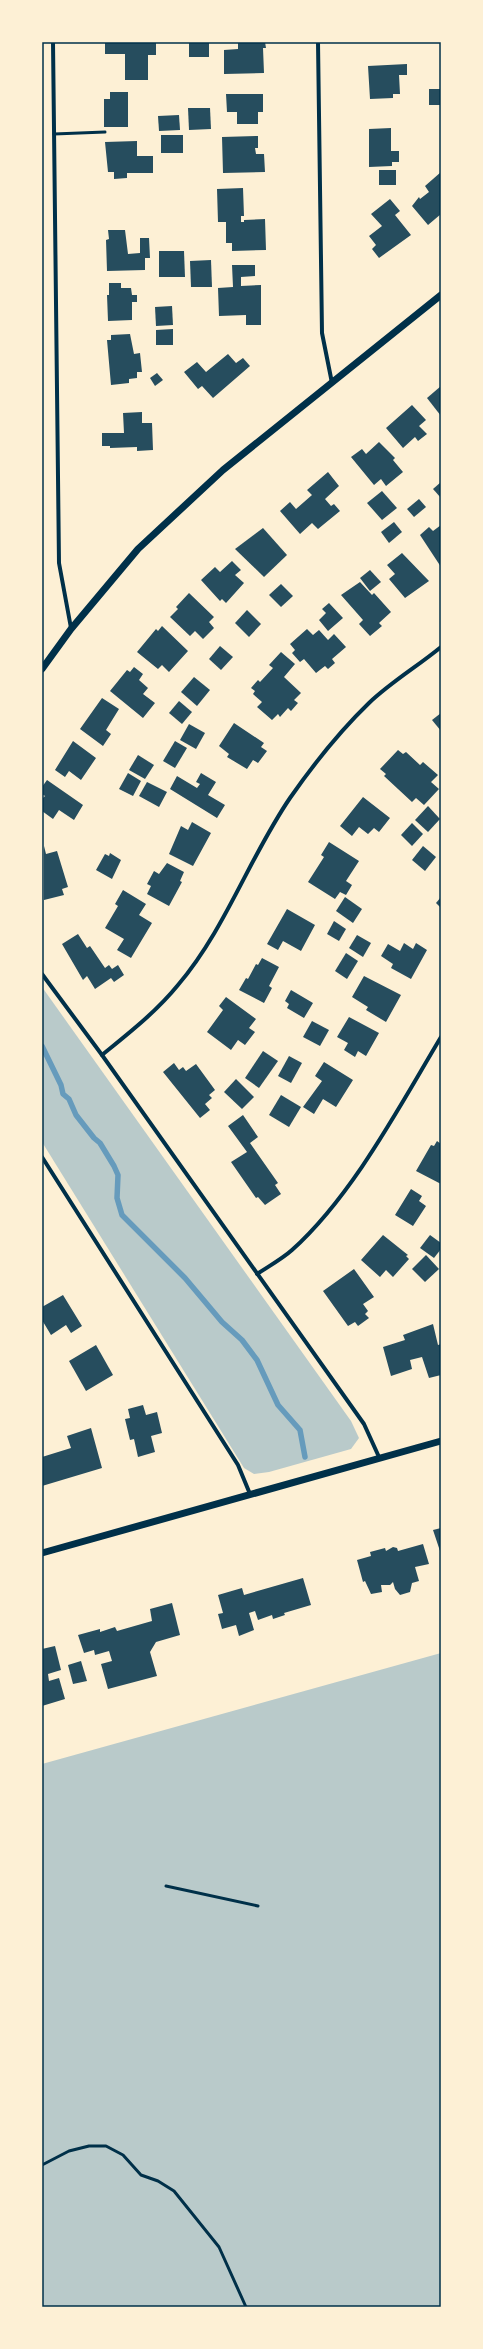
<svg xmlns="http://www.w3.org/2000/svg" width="483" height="2349" viewBox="0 0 483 2349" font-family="Helvetica,sans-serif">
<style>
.green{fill:#b9caca}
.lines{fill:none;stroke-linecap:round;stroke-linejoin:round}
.stream{stroke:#669bbc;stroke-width:5.5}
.building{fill:#264d5e}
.service{stroke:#003049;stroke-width:3}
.minor{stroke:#003049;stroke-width:4}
.tertiary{stroke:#003049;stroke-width:7}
.neatline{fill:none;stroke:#003049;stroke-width:1.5}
</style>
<rect width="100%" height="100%" fill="#fdf0d5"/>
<g class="green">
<path d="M42 987 351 1421 359 1438 351 1449 269 1472 254 1474 244 1468 42 1142Z"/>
<path d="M441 1653V2307H42V1764Z"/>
</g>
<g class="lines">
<path class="stream" d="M42 1046 61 1085 63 1094 69 1099 76 1115 94 1138 100 1143 114 1166 118 1175 117 1198 122 1215 185 1278 222 1322 242 1340 257 1360 278 1405 300 1430 305 1457"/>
</g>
<g class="building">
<path d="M105 42H156V55H148V80H125V54H105Z"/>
<rect x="189" y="42" width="20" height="15"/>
<path d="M238 42H265L266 48H263L264 73 224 74V50L238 49Z"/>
<path d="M407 64V75H399L400 94H393V98L370 99 368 66Z"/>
<rect x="429" y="89" width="12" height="16"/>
<path d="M110 92H128V127H104V99H110Z"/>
<path d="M226 94H263V112H258V124H237V112H227Z"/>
<path d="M188 108H210L211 129 189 130Z"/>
<path d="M179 115 180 130 159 131 158 116Z"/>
<path d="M391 128V151H399V162H392V166L369 167V129Z"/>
<rect x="161" y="135" width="22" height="18"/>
<path d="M258 136V148H255L256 154H264L265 172 223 173 222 137Z"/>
<path d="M137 141V156H153V173H127V178L114 179V172H108L105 142Z"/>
<rect x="379" y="170" width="17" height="15"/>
<path d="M441 172V214L428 225 412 206 419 197 420 199 429 192 425 186Z"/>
<path d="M243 188 244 216H241V222H244V220L265 219 266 250 232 251V243H226V222H218L217 189Z"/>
<path d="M390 199 400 211 395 215 411 235 379 258 372 249 376 245 369 236 382 226 371 214Z"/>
<path d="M108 230H125L128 254 140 253V238H149L150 258H145V270L107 271 106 240 109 239Z"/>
<path d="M159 251H184L185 277H159Z"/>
<path d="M211 260 212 287H191L190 261Z"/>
<path d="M232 265H255V276L241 277V286L261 285V325H246V315L219 316 218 288 233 287Z"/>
<path d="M109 283H121V288H131L132 295H137V302H132V320L108 321 107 295H109Z"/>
<path d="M172 306 173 325 156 326 155 307Z"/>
<path d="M173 329V345H156V330Z"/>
<path d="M130 334 134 354 140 353 142 372H137V378L129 379V383L111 385 107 340H111V335Z"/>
<path d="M228 354 236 363 243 358 250 366 213 398 202 386 198 389 184 372 197 362 206 372Z"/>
<path d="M157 373 163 380 155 386 150 378Z"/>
<path d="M441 386V416L427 398Z"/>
<path d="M412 405 426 420 419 426 427 434 418 441 415 437 403 448 386 428Z"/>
<path d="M142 412V423H152L153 450 137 451V447L110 448V446H102V433H124L123 413Z"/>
<path d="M379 442 395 458 393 460 403 472 386 486 381 479 374 485 351 457 362 449 366 454Z"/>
<path d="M328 472 339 486 325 499 331 506 334 504 340 511 318 529 312 523 300 534 280 511 290 502 296 509 312 495 307 490Z"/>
<path d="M441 482V498L433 489Z"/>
<path d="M382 491 397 508 382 520 367 503Z"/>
<path d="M419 499 426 507 414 517 407 509Z"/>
<path d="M394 522 402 532 389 543 381 532Z"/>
<path d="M441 525V567L420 535 429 527 433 531Z"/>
<path d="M263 528 287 555 264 577 235 549Z"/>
<path d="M402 553 429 581 405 598 389 579 395 574 387 565Z"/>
<path d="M232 561 241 570 235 575 244 583 226 603 222 599 220 601 201 580 215 567 220 572Z"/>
<path d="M370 570 381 582 370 591 360 578Z"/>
<path d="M360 582 372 595 374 593 391 612 379 623 382 626 370 636 359 624 363 620 341 595Z"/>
<path d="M281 584 293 596 281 607 269 595Z"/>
<path d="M189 593 214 617 209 622 214 628 203 639 195 631 190 636 170 617 178 609 176 607Z"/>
<path d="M329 603 343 618 328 631 319 620 326 613 322 609Z"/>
<path d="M247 610 261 624 249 637 235 623Z"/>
<path d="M162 626 188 651 169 672 162 665 158 669 137 652 156 629 158 631Z"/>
<path d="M307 629 313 635 319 630 328 640 334 634 346 647 332 659 335 663 328 669 325 666 316 673 304 659 300 662 292 653 295 650 290 644Z"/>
<path d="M220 646 233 657 221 670 209 659Z"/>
<path d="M281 652 295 664 284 677 301 693 294 700 298 703 291 711 288 708 280 717 278 714 272 720 257 707 262 702 253 694 255 691 251 688 258 680 260 682 273 668 269 665Z"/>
<path d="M134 667 143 674 139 680 148 688 143 694 155 703 143 718 110 691 127 670 130 672Z"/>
<path d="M194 677 210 690 197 706 181 692Z"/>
<path d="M102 698 119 709 106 730 111 734 103 746 80 729Z"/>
<path d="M179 701 192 712 182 724 169 713Z"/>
<path d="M441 713V731L432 720Z"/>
<path d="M234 723 264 743 261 747 267 751 258 763 253 760 247 769 227 757 229 754 219 746Z"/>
<path d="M189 724 205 733 196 749 180 740Z"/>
<path d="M73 741 96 758 81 780 69 771 65 777 55 770Z"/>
<path d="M175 741 187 748 175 768 163 761Z"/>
<path d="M398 750 403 754 406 752 420 765 423 762 438 775 431 782 439 789 424 805 416 798 412 802 384 776 386 774 380 769Z"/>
<path d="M138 755 154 765 145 779 129 770Z"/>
<path d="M128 773 141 781 133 796 119 789Z"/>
<path d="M201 773 216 782 208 795 225 805 217 818 170 789 177 776 197 788 200 784 196 782Z"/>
<path d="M47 780 83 805 74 820 59 810 53 819 42 811V799L45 796 42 794V787Z"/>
<path d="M147 782 167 792 159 807 139 796Z"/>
<path d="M363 797 390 818 379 832 374 828 368 834 359 827 352 836 340 826Z"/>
<path d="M428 806 440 819 428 832 415 820Z"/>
<path d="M192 822 211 833 193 866 169 854 181 826 188 830Z"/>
<path d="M412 823 423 834 412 846 401 835Z"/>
<path d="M329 842 359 861 346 881 352 885 346 895 340 892 335 899 308 882 324 857 321 855Z"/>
<path d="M44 846 46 854 57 851 68 887 62 889 64 895 44 900Z"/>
<path d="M423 846 436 857 425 871 412 860Z"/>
<path d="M110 853 121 860 112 879 96 870 105 854 109 856Z"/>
<path d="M167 863 184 872 180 881 182 882 169 906 147 894 151 886 147 884 154 871 159 874Z"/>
<path d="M123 890 146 904 139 915 152 923 131 958 117 950 124 939 105 928 118 906 115 904Z"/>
<path d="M345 897 362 909 353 923 336 911Z"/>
<path d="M441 897V908L436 903Z"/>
<path d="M287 909 315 925 301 951 283 941 278 950 267 944Z"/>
<path d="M334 921 346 929 339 941 327 934Z"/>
<path d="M78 934 87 948 90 946 105 968 109 965 112 969 118 965 124 975 114 982 111 978 95 989 87 976 83 980 62 944Z"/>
<path d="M357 935 371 943 363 957 349 948Z"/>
<path d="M404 943 413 949 416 943 427 950 411 979 391 968 393 964 381 956 388 944 400 951Z"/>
<path d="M346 953 358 961 347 979 335 971Z"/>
<path d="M262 958 279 967 269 986 272 988 264 1003 239 990 246 978 248 979 256 964 258 965Z"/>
<path d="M364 976 401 995 386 1022 366 1010 368 1007 352 997Z"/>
<path d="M291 990 313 1003 304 1018 287 1008 289 1004 285 1001Z"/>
<path d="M226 997 256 1019 249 1028 255 1032 245 1045 238 1040 231 1050 207 1032 223 1010 219 1006Z"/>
<path d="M349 1017 379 1033 366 1056 358 1051 355 1057 344 1050 348 1043 337 1037Z"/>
<path d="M312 1021 329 1030 320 1046 303 1037Z"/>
<path d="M263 1051 278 1061 259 1088 245 1078Z"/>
<path d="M289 1056 302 1063 291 1083 278 1076Z"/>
<path d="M324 1062 353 1080 336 1107 323 1099 314 1114 303 1107 322 1081 315 1076Z"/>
<path d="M174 1063 179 1070 183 1067 186 1071 196 1064 215 1090 209 1095 212 1098 205 1104 210 1110 200 1118 163 1072Z"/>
<path d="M236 1079 254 1097 242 1109 224 1092Z"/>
<path d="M281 1095 301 1107 289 1127 269 1115Z"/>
<path d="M243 1115 258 1137 250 1143 278 1183 275 1185 281 1194 265 1205 258 1197 256 1198 231 1162 247 1152 228 1126Z"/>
<path d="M437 1141 441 1144V1184L416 1171 431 1145 434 1146Z"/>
<path d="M411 1189 422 1196 419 1201 426 1206 413 1226 395 1215Z"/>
<path d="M383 1235 408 1255 406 1256 409 1259 393 1277 386 1270 380 1277 361 1260Z"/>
<path d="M430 1235 441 1243V1249L434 1258 420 1248Z"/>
<path d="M426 1255 439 1269 425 1282 412 1269Z"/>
<path d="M354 1269 374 1297 363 1304 368 1311 365 1314 369 1318 358 1326 355 1322 348 1326 323 1291Z"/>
<path d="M63 1295 82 1326 71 1333 66 1325 51 1335 42 1320V1307Z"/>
<path d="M433 1324 438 1345 441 1344V1375L429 1378 422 1357 410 1360 412 1369 391 1376 383 1347 405 1340 403 1335Z"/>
<path d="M96 1345 113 1375 86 1391 69 1361Z"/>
<path d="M143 1405 146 1415 157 1412 162 1433 151 1436 155 1452 138 1457 134 1439 130 1440 125 1419 130 1418 128 1409Z"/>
<path d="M91 1428 102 1468 42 1486V1457L71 1448 67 1436Z"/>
<path d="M441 1528V1554L433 1530Z"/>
<path d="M423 1544 429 1564 415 1567 419 1581 412 1583 410 1592 400 1595 395 1589 393 1582 390 1585H381L382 1592 371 1594 365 1581 363 1582 357 1560 371 1556 370 1552 385 1548 386 1551 393 1547 397 1548 398 1551Z"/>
<path d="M303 1578 311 1605 284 1613 285 1615 273 1619 272 1615 258 1620 255 1611 249 1613 254 1630 239 1636 236 1625 222 1629 218 1614 223 1613 218 1595 242 1588 244 1595Z"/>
<path d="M172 1603 180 1635 156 1642 150 1652 157 1676 108 1689 101 1664 112 1661 109 1651 95 1655 94 1650 84 1653 78 1635 100 1629V1632L115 1627 117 1631 152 1621 150 1609Z"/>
<path d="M55 1646 61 1670 48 1674 49 1681 59 1678 65 1699 42 1706V1649Z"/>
<path d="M81 1661 87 1681 73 1684 68 1665Z"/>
</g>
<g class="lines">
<g class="service">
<path d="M54 134 105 132"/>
<path d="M166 1886 258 1906"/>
<path d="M42 2165 69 2151 89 2146H106L123 2155 141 2175 158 2181 174 2191 219 2247 246 2307"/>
</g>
<g class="minor">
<path d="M53 42 59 563 71 628"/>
<path d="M318 42 322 333 332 383"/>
<path d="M42 974 102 1055 364 1424 379 1457"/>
<path d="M102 1055C129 1033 156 1012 178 985 225 930 249 858 290 798 313 765 340 731 369 703 391 682 418 666 441 647"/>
<path d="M42 1157 238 1465 250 1494"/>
<path d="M257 1274C269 1266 282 1259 292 1250 353 1195 399 1107 441 1037"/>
</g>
<g class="tertiary">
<path d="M42 669 71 629 138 549 223 470 441 295"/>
<path d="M42 1553 441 1441"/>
</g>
</g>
<rect width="483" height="2349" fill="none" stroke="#fdf0d5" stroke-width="86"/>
<rect x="43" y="43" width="397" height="2263" class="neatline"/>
</svg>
